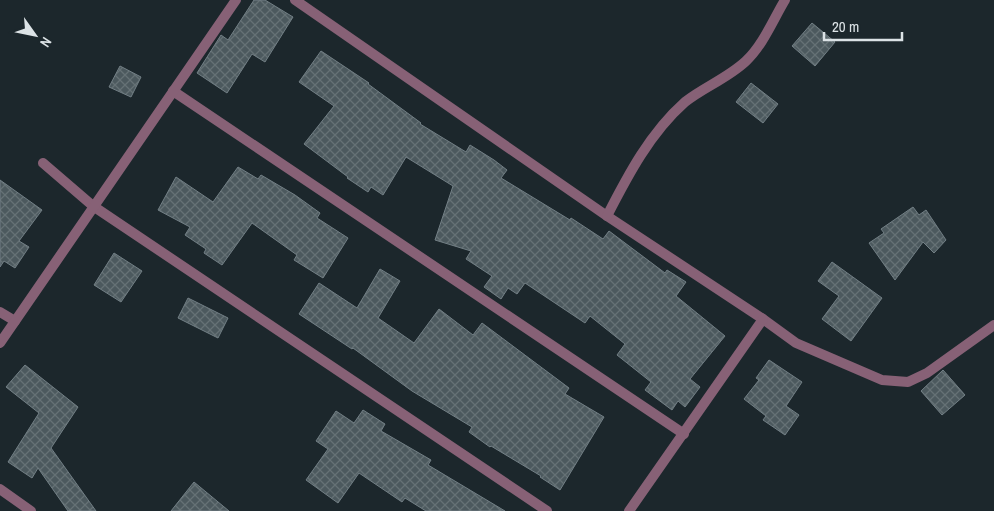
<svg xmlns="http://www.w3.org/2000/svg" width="994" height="511" viewBox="0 0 994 511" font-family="'Archivo Narrow',sans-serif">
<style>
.building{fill:url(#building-cross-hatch);stroke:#727f85}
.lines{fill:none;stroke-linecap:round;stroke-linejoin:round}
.minor{stroke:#876176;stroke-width:10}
</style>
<defs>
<pattern id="building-cross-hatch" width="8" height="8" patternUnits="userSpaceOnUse" patternTransform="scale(1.25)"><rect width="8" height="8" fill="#4c595e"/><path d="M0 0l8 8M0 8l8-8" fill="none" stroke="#657175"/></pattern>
</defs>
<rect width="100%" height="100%" fill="#1c272c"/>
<g class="building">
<path d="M254 0H265L293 17 265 62 252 54 227 93 197 73 221 35 228 40Z"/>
<path d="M812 23 835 42 815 66 792 46Z"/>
<path d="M321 51 369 83 368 84 421 123 420 124 466 152 470 145 494 160 507 170 501 178 570 220 571 218 603 239 609 231 665 273 667 270 686 282 676 296 725 336 690 379 700 387 685 407 678 401 672 410 645 390 651 382 617 355 625 344 590 316 585 323 525 283 517 294 508 288 501 299 484 287 492 276 466 259 471 251 435 240 453 186 406 157 383 195 371 187 368 192 347 178 348 177 304 144 334 106 299 82Z"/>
<path d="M120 66 141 77 131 97 109 87Z"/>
<path d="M751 83 778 104 763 123 736 102Z"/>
<path d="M238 167 258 179 261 175 295 195 320 213 317 218 348 238 323 278 294 260 297 255 252 223 222 265 204 253 206 249 185 235 190 227 158 210 176 177 213 202Z"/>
<path d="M0 180 42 210 19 241 29 247 15 268 4 261 0 267Z"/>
<path d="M913 207 919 215 926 210 946 240 934 253 923 242 895 280 869 243 884 233 881 229Z"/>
<path d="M114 253 142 271 121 302 94 285Z"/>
<path d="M832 262 882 298 851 341 822 319 839 296 818 281Z"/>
<path d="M380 269 400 281 378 318 414 343 439 309 473 335 482 323 569 388 565 394 604 417 560 490 540 477 541 476 491 446 490 447 469 432 472 427 412 391 353 348 352 349 299 314 319 283 357 308Z"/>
<path d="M188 298 228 318 218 338 178 318Z"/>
<path d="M769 360 802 382 786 406 799 415 785 435 763 420 766 416 744 399 759 380 756 378Z"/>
<path d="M25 365 78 407 51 448 96 511H68L38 468 32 478 8 462 39 413 6 387Z"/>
<path d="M943 370 965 395 942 415 921 391Z"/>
<path d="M363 410 385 424 381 431 431 460 428 465 505 511H426L405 498 402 502 359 473 338 503 306 480 328 449 316 441 336 411 354 423Z"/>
<path d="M194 482 229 511H171Z"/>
</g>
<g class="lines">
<g class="minor">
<path d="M295 0 607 216 763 319 796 343 882 380 908 382 927 373 994 325"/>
<path d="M173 91 684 434"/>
<path d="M43 163 93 206 547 511"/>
<path d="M607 216C628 175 650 133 685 102 704 87 728 78 746 61 763 45 773 20 785 0"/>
<path d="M0 312 15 321"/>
<path d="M0 343 236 0"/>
<path d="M0 489 31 511"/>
<path d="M629 511 763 319"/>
</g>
</g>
<g transform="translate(35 35) rotate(123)" stroke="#1c272c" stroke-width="4" paint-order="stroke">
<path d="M0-4L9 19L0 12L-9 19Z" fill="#dce3e6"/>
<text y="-8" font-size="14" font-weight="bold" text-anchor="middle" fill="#dce3e6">N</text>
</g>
<path d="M824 32v8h78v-8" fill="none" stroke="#dce3e6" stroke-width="2.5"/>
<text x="832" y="32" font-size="15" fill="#dce3e6" stroke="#1c272c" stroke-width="4" paint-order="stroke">20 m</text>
</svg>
